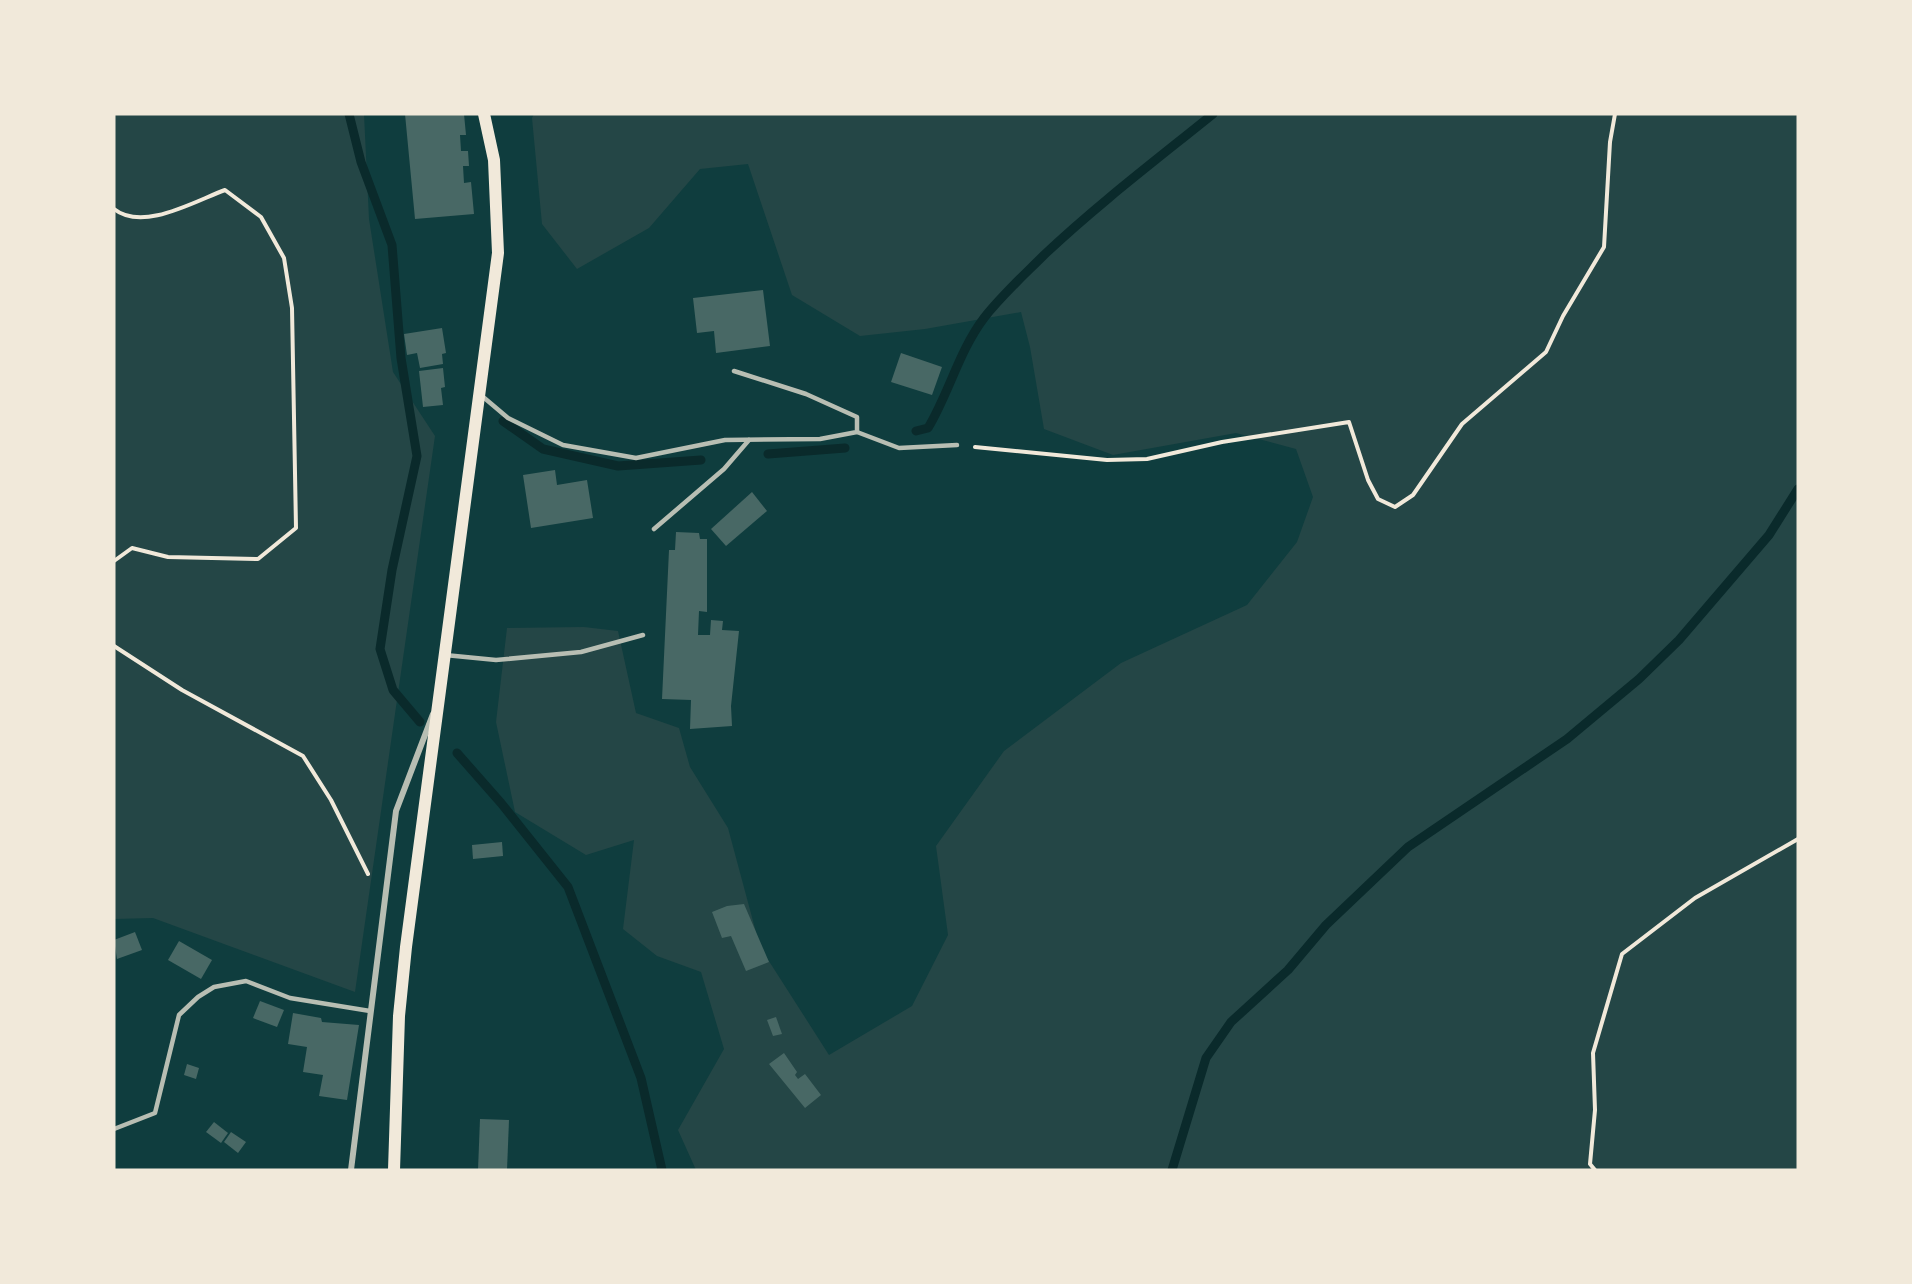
<svg xmlns="http://www.w3.org/2000/svg" width="1912" height="1284" viewBox="0 0 1912 1284" font-family="'IBM Plex Sans',sans-serif">
<style>
.green{fill:#244646}
.lines{fill:none;stroke-linecap:round;stroke-linejoin:round}
.stream{stroke:#0a2a2b;stroke-width:9}
.building{fill:#486865}
.path{stroke:#f1e9da;stroke-width:4}
.service{stroke:#b8beb3;stroke-width:4.5}
.minor{stroke:#b8beb3;stroke-width:6}
.secondary{stroke:#f1e9da;stroke-width:12}
</style>
<rect width="100%" height="100%" fill="#0f3d3e"/>
<g class="green">
<path d="M114 114H364L369 219 393 372 435 436 355 992 153 918 114 919Z"/>
<path d="M534 114H1798V1170H696L678 1130 724 1049 701 972 657 956 623 929 634 840 586 855 515 812 496 722 507 628 584 627 618 631 636 713 679 728 690 767 728 828 760 947 829 1055 912 1006 948 935 936 846 1004 751 1121 663 1247 605 1297 542 1313 497 1296 449 1236 433 1113 455 1044 429 1030 347 1021 312 925 329 860 336 792 295 748 164 700 169 649 228 577 269 542 224 532 118Z"/>
</g>
<g class="lines">
<g class="stream">
<path d="M349 114 361 162 392 245 401 358 417 456 392 570 380 649 393 690 420 722"/>
<path d="M503 421 543 449 618 466 701 460"/>
<path d="M916 431 928 428C949 393 959 351 984 318 1002 295 1023 276 1044 255 1097 205 1156 160 1213 114"/>
<path d="M768 454 845 448"/>
<path d="M457 753 501 803 568 887 641 1078 662 1170"/>
<path d="M1172 1170 1206 1058 1231 1022 1288 970 1326 925 1408 847 1567 739 1639 679 1679 640 1769 535 1798 489"/>
</g>
</g>
<g class="building">
<path d="M405 114H464L466 135H460L461 151H468L469 166H463L464 183 471 182 474 214 415 219Z"/>
<path d="M763 290 770 346 716 353 714 331 697 333 693 298Z"/>
<path d="M442 328 446 353 442 354 443 364 420 368 417 353 407 355 404 334Z"/>
<path d="M901 353 942 367 932 395 891 382Z"/>
<path d="M443 368 445 387 441 388 443 405 423 407 419 371Z"/>
<path d="M555 470 557 485 587 480 593 518 531 528 523 475Z"/>
<path d="M752 492 767 511 726 546 711 529Z"/>
<path d="M676 532 699 533 700 539H707V612L699 611 698 635H710L711 620 723 621 722 630 739 631 731 706 732 726 690 729 691 700 662 699 669 550H675Z"/>
<path d="M502 842 503 856 473 859 472 845Z"/>
<path d="M744 904 769 962 746 971 731 936 722 938 712 912 727 906Z"/>
<path d="M135 932 142 950 117 959 114 940Z"/>
<path d="M179 941 212 960 201 979 168 960Z"/>
<path d="M260 1001 284 1010 277 1027 253 1018Z"/>
<path d="M293 1013 321 1018 322 1022 359 1025 347 1100 319 1096 323 1075 303 1072 307 1047 288 1044Z"/>
<path d="M776 1017 782 1034 773 1036 767 1020Z"/>
<path d="M784 1053 797 1072 795 1075 798 1079 805 1074 821 1095 805 1108 769 1064Z"/>
<path d="M187 1064 199 1068 196 1079 184 1075Z"/>
<path d="M480 1119 509 1120 507 1170H478Z"/>
<path d="M214 1122 228 1133 221 1143 206 1132Z"/>
<path d="M231 1132 246 1142 238 1153 224 1142Z"/>
</g>
<g class="lines">
<g class="path">
<path d="M114 209C143 232 195 201 225 190L261 217 284 258 292 308 296 528 258 559 168 557 132 548 114 561"/>
<path d="M975 447 1107 460 1147 459 1222 442 1349 422 1368 480 1378 499 1395 507 1413 495 1462 424 1546 352 1563 316 1604 247 1610 142 1615 114"/>
<path d="M114 646 182 690 303 756 331 800 368 874"/>
<path d="M1595 1170 1590 1164 1595 1110 1593 1053 1622 954 1695 898 1798 839"/>
</g>
<g class="service">
<path d="M482 396 508 418 563 445 636 458 725 440 820 439 857 432V417L806 394 734 371"/>
<path d="M857 432 899 448 957 445"/>
<path d="M654 529 724 469 749 440"/>
<path d="M445 655 496 660 581 652 643 635"/>
<path d="M114 1129 155 1113 179 1015 198 997 214 987 246 981 290 998 370 1011"/>
</g>
<path class="minor" d="M351 1170 396 811 433 714"/>
<path class="secondary" d="M394 1170 399 1016 406 947 498 253 494 160 484 114"/>
</g>
<rect width="1912" height="1284" fill="none" stroke="#f1e9da" stroke-width="231"/>
</svg>
